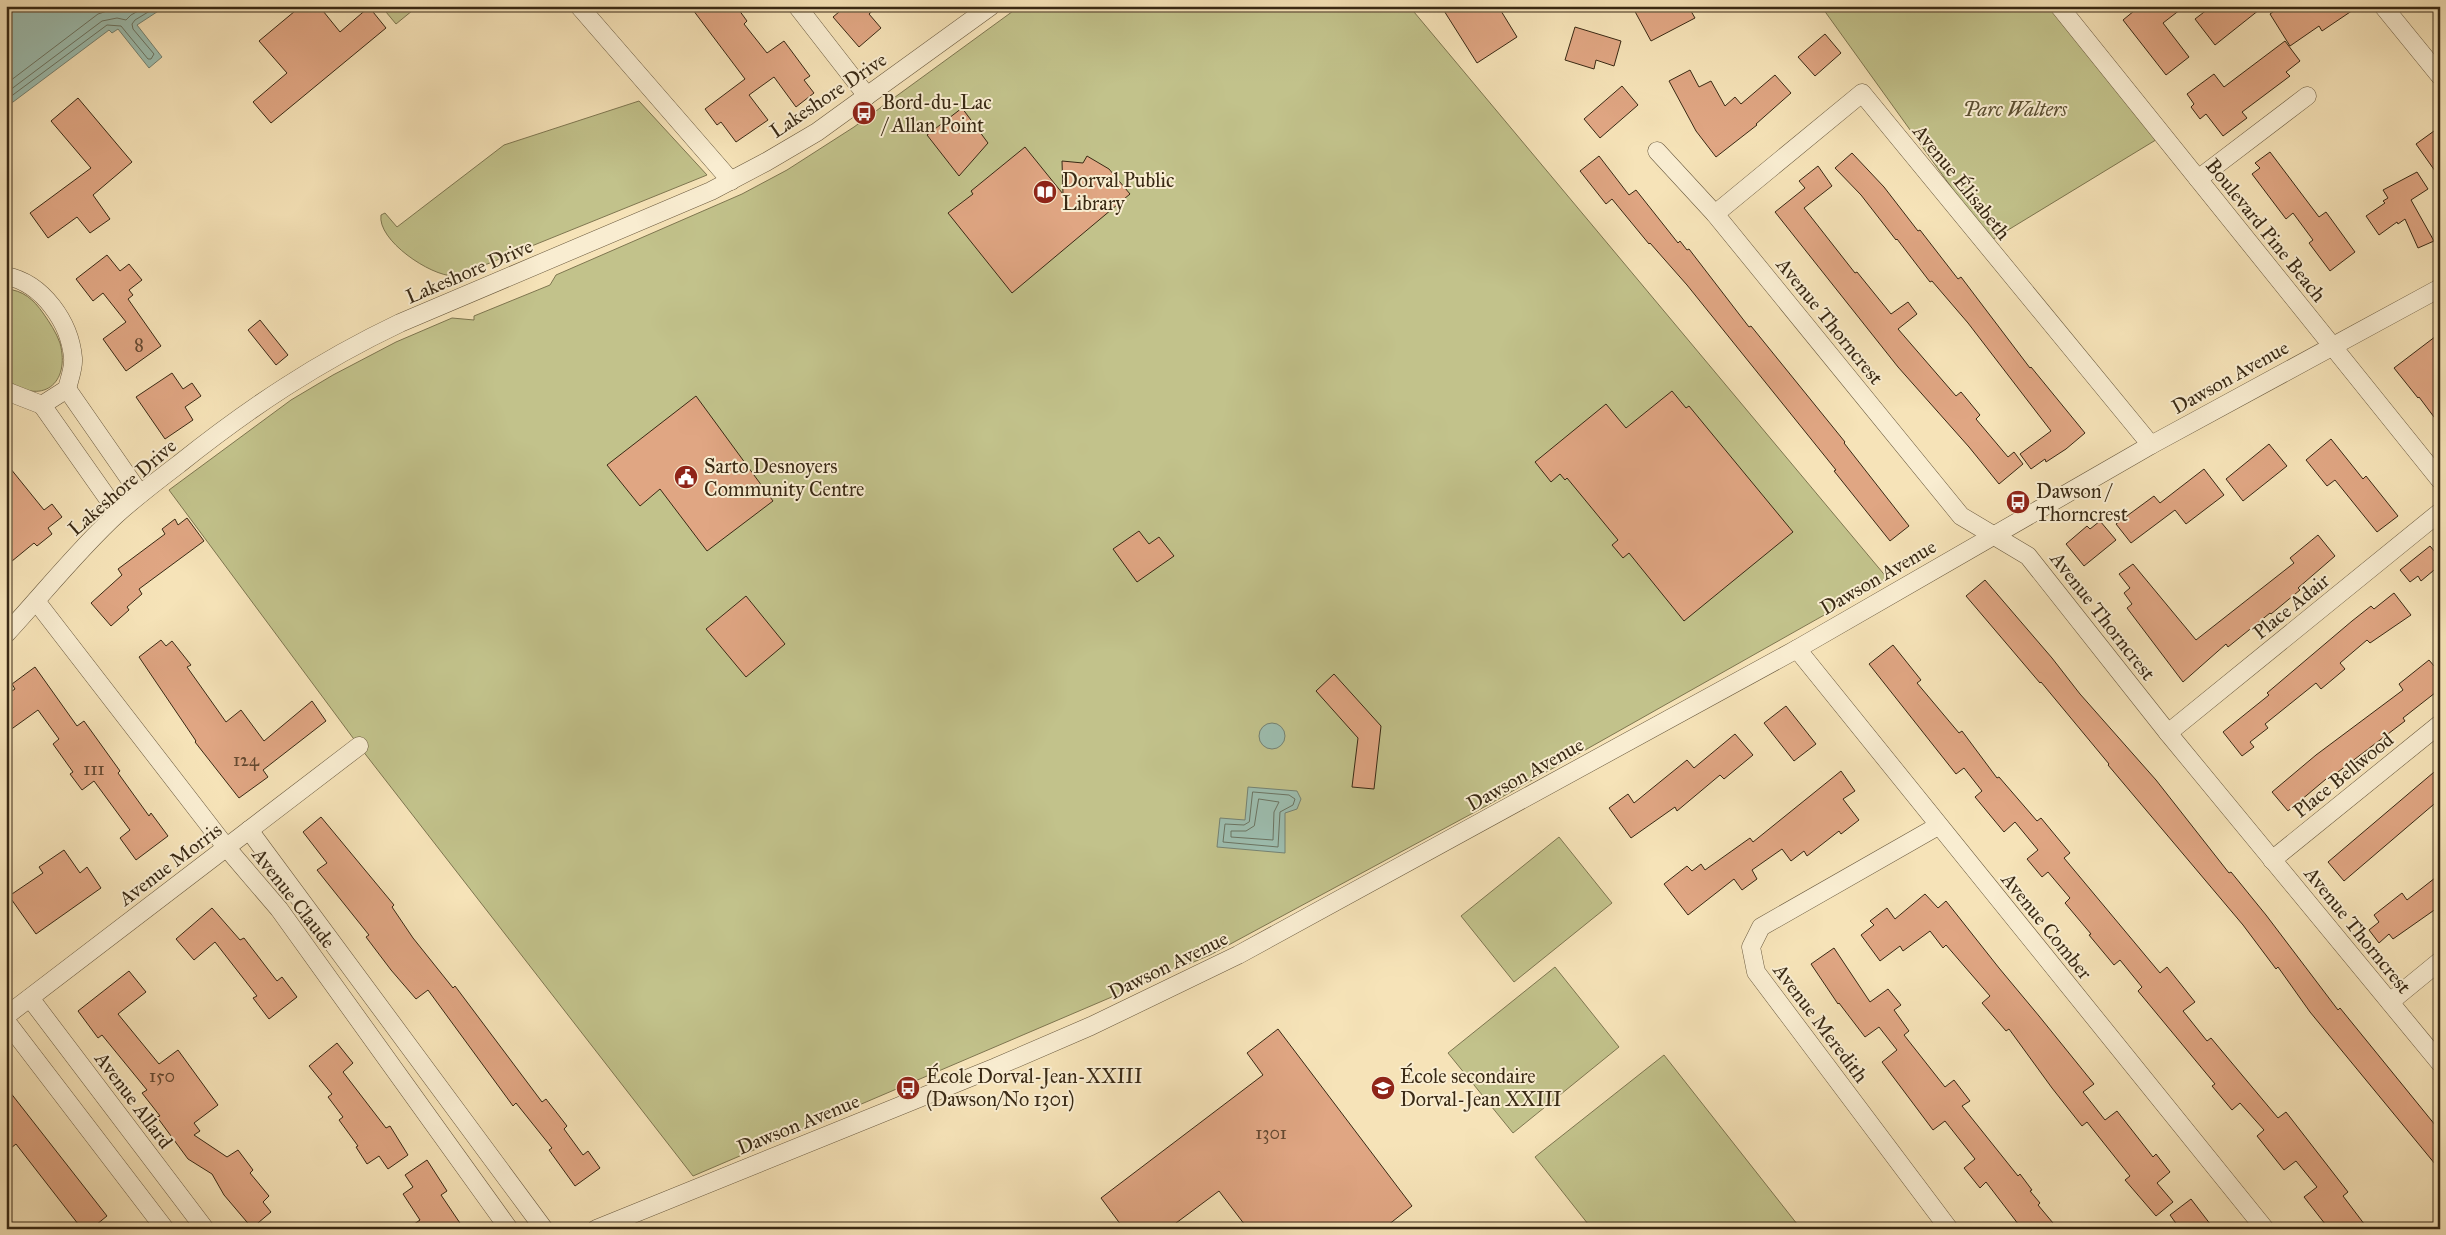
<svg xmlns="http://www.w3.org/2000/svg" width="2446" height="1235" viewBox="0 0 2446 1235" font-family="'IM FELL Great Primer',serif">
<style>
.green{fill:#c2c28b;stroke:#7e7650}
.water{fill:#9dbeb0;stroke:#758272}
.lines{fill:none;stroke-linecap:round;stroke-linejoin:round}
.shore{stroke:#6b7462;stroke-width:1}
.building{fill:#e0a683;stroke:#392914}
.minor-casing{stroke:#68583d;stroke-width:19}
.minor{stroke:#f9edd1;stroke-width:18}
.labels{text-anchor:middle;stroke-width:4;stroke-linejoin:round;paint-order:stroke}
.number-label{font-size:18px;fill:#634830}
.street-label{font-size:20px;fill:#392914;stroke:#f9edd1}
.poi-label{font-size:20px;fill:#392914;stroke:#f9edd1;text-anchor:start}
.park-label{font-size:20px;font-style:italic;fill:#5b4f32;stroke:#f9edd1}
</style>
<rect width="100%" height="100%" fill="#f6e3b8"/>
<filter id="stains"><feTurbulence type="fractalNoise" baseFrequency=".004" numOctaves="4"/><feColorMatrix values="0 0 0 0 .2 0 0 0 0 .09 0 0 0 0 .02 0 0 0 .5 -.17"/></filter>
<radialGradient id="worn" r=".72"><stop offset=".6" stop-color="#630" stop-opacity="0"/><stop offset="1" stop-color="#630" stop-opacity=".3"/></radialGradient>
<g class="green">
<path d="M381 6H418L396 24Z"/>
<path d="M1020 6H1409L1888 579 1486 806 1210 955 693 1176 359 746 169 490 291 400 333 375 396 342 452 318 474 320V316L550 285 556 275 742 194 787 170 854 127Z"/>
<path d="M1821 6H2058L2159 138 1990 241Z"/>
<path d="M639 101 707 175 465 273C462 274 457 276 454 276 430 276 377 240 381 215L385 213 397 227 504 145Z"/>
<path d="M6 289C23 290 34 300 43 313 50 323 56 332 60 343 71 384 41 407 6 379Z"/>
<path d="M1559 837 1612 903 1514 982 1461 916Z"/>
<path d="M1555 967 1619 1047 1513 1133 1448 1053Z"/>
<path d="M1664 1055 1801 1229H1592L1535 1157Z"/>
</g>
<g class="water">
<path d="M6 6H166L137 25 162 57 149 68 118 29 112 33 109 30 13 102 6 105Z"/>
<circle cx="1272" cy="736" r="13"/>
<path d="M1248 787 1297 791 1301 799 1297 809 1285 813V853L1217 847 1220 818 1245 820Z"/>
</g>
<g class="lines">
<g class="shore">
<path d="M6 84 98 14 107 11H123L131 6"/>
<path d="M6 93 102 21 117 18 126 20 131 15 147 6"/>
<path d="M6 100 107 25 121 26 148 59H151L154 54 133 29 132 24 135 20 158 6"/>
<path d="M1253 792 1289 795 1295 799 1293 805 1280 812 1278 847 1223 842 1225 824 1244 825 1249 822Z"/>
<path d="M1259 799 1279 802 1274 812 1273 840 1231 837V831H1246L1254 826Z"/>
</g>
</g>
<g class="building">
<path d="M301 6H319L340 32 369 7 386 28 271 123 253 102 287 73 259 41Z"/>
<path d="M690 6H736L747 21 744 24 767 53 784 41 810 76 804 80 814 93 796 107 774 77 749 95 768 120 736 142 721 122 717 125 705 109 745 79Z"/>
<path d="M846 6H878L869 14 881 28 859 47 833 17Z"/>
<path d="M1441 6H1498L1517 37 1477 63Z"/>
<path d="M1632 6H1688L1695 18 1651 41Z"/>
<path d="M2140 6H2185L2163 23 2189 57 2166 75 2123 20Z"/>
<path d="M2212 6H2264L2215 45 2195 19Z"/>
<path d="M2281 6H2359L2322 31 2319 26 2290 46 2270 14Z"/>
<path d="M1575 27 1621 41 1614 66 1596 60 1594 69 1565 60Z"/>
<path d="M1825 34 1841 53 1815 76 1798 57Z"/>
<path d="M2285 41 2300 61 2286 72 2290 76 2242 112 2247 118 2223 136 2206 114 2200 119 2191 107 2194 104 2187 94 2214 74 2224 87Z"/>
<path d="M1690 70 1699 87 1711 81 1725 106 1735 97 1741 104 1775 75 1791 93 1756 124 1757 125 1716 157 1696 131 1669 81Z"/>
<path d="M1622 86 1638 105 1600 138 1584 119Z"/>
<path d="M78 98 132 162 93 195 110 219 90 233 77 217 48 238 30 213 91 168 51 121Z"/>
<path d="M962 108 988 143 959 176 927 135Z"/>
<path d="M2434 131 2440 140V178L2416 144Z"/>
<path d="M1025 147 1063 194 1062 161 1083 163 1087 156 1109 169 1130 194 1012 293 948 213 973 194 971 191Z"/>
<path d="M2270 152 2319 217 2326 212 2355 252 2330 271 2309 243 2313 240 2293 213 2286 219 2252 174 2260 168 2255 163Z"/>
<path d="M1852 153 1884 187 1918 231 1920 230 1958 279 1961 277 2030 368 2031 367 2085 433 2066 449 2046 462 2045 459 2031 469 2020 454 2051 431 1968 323 1932 281 1930 282 1897 239 1896 240 1861 195 1835 168Z"/>
<path d="M1599 156 1629 195 1636 190 1678 243 1680 241 1687 250 1689 249 1749 327 1751 326 1845 442 1844 443 1909 526 1890 541 1834 471 1836 470 1687 285 1650 243 1649 244 1612 199 1606 204 1580 171Z"/>
<path d="M1818 166 1832 186 1804 208 1855 273 1857 272 1891 314 1908 302 1917 314 1898 329 1956 396 1961 392 1980 415 1976 419 2008 457 2014 452 2023 464 1999 484 1969 447 1898 367 1775 212 1805 188 1799 181Z"/>
<path d="M2417 172 2428 189 2411 200 2434 241 2418 248 2405 219 2398 224 2397 222 2379 235 2366 216 2385 203 2383 201 2388 198 2383 190Z"/>
<path d="M107 255 120 271 129 264 142 280 129 290 133 295 128 299 161 346 126 371 103 339 126 322 103 293 93 301 76 279Z"/>
<path d="M260 320 288 355 276 365 248 330Z"/>
<path d="M2440 333V425L2419 397 2418 398 2394 368Z"/>
<path d="M172 373 183 389 192 383 201 396 185 407 193 420 165 439 136 397Z"/>
<path d="M1672 391 1686 408 1689 406 1793 532 1684 621 1629 553 1623 558 1612 545 1618 540 1567 478 1565 480 1560 474 1551 482 1535 462 1606 404 1626 428Z"/>
<path d="M696 396 773 501 707 551 660 489 640 506 607 465Z"/>
<path d="M2331 439 2363 479 2366 476 2398 516 2377 532 2335 480 2327 486 2306 460Z"/>
<path d="M2269 444 2287 466 2243 501 2226 479Z"/>
<path d="M6 463 44 510 52 504 62 517 48 528 52 534 37 546 34 543 6 566Z"/>
<path d="M2204 469 2224 495 2186 524 2175 510 2131 543 2116 524 2154 496 2160 503Z"/>
<path d="M187 518 204 541 139 589 142 594 127 607 129 610 111 626 91 603 122 575 118 569 165 534 162 529 175 519 178 525Z"/>
<path d="M2100 521 2116 540 2084 566 2066 544 2087 526 2090 529Z"/>
<path d="M1139 531 1149 544 1159 537 1174 556 1137 582 1113 549Z"/>
<path d="M2318 535 2335 556 2298 588 2300 590 2271 614 2270 613 2228 647 2226 644 2183 682 2127 608 2132 604 2124 593 2130 588 2119 574 2133 564 2196 640 2294 563 2290 558Z"/>
<path d="M2430 546 2440 558V565L2421 581 2418 576 2410 582 2400 570Z"/>
<path d="M1985 580 2052 658 2080 694 2156 780 2229 873 2231 872 2266 915 2338 1010 2340 1008 2440 1131V1170L2310 1012 2278 967 2276 969 2243 925 2108 765 2109 764 2041 682 2040 683 1966 596Z"/>
<path d="M2394 593 2411 615 2370 643 2367 640 2340 663 2345 669 2321 689 2316 683 2265 724 2268 728 2250 742 2254 747 2242 756 2223 732 2269 695 2267 693 2352 621 2371 606 2374 609Z"/>
<path d="M746 596 785 644 746 677 706 629Z"/>
<path d="M161 640 166 646 172 641 191 665 187 667 226 722 241 710 264 741 312 701 326 721 263 770 268 777 239 798 195 742 196 741 139 657Z"/>
<path d="M1893 645 1921 680 1917 683 1959 733 1962 731 1997 778 1999 777 2037 821 2041 818 2070 853 2064 858 2160 973 2167 967 2195 1002 2183 1011 2207 1041 2211 1038 2278 1118 2286 1112 2348 1192 2343 1196 2368 1229H2329L2304 1197 2317 1187 2296 1161 2284 1170 2257 1136 2264 1130 2240 1103 2232 1110 2212 1086 2215 1084 2138 991 2142 987 2120 960 2114 965 2089 935 2091 934 2065 903 2070 898 2048 872 2042 877 2027 859 2038 850 2015 822 2004 832 1975 797 1982 791 1964 768 1956 774 1869 664Z"/>
<path d="M2429 660 2440 673V689L2403 718 2405 721 2334 775 2332 774 2288 811 2272 792 2316 755 2403 690 2399 684Z"/>
<path d="M35 667 77 726 84 721 120 771 118 773 149 816 151 813 168 836 136 860 120 838 130 830 94 781 82 790 70 774 73 772 53 744 59 739 38 710 6 733V695L15 689 12 684Z"/>
<path d="M1334 674 1381 726 1374 789 1352 787 1358 738 1316 691Z"/>
<path d="M1786 706 1816 744 1794 761 1764 723Z"/>
<path d="M1735 734 1753 755 1724 779 1720 775 1677 811 1675 807 1631 838 1609 808 1628 794 1634 803 1687 760 1694 768Z"/>
<path d="M2440 767V799L2344 881 2328 862Z"/>
<path d="M1841 771 1855 791 1843 799 1859 820 1841 834 1839 831 1807 856 1804 851 1791 861 1782 849 1752 870 1757 879 1742 890 1734 879 1688 915 1664 884 1687 866 1692 871 1701 864 1705 870 1750 838 1753 842Z"/>
<path d="M321 817 394 905 392 907 413 938 453 988 455 986 542 1102 546 1099 567 1126 564 1129 583 1155 588 1151 600 1168 575 1186 549 1150 552 1148 516 1103 513 1106 428 990 416 999 391 970 366 937 369 935 317 870 327 863 303 832Z"/>
<path d="M64 850 80 873 87 867 101 888 36 934 9 896 43 873 39 867Z"/>
<path d="M2440 874V906L2393 939 2389 934 2379 943 2369 930 2379 922 2374 915 2402 893 2407 900Z"/>
<path d="M1925 894 1938 908 1946 901 1999 968 2039 1016 2094 1084 2083 1092 2105 1120 2117 1111 2153 1157 2156 1154 2170 1172 2157 1183 2173 1202 2156 1216 2125 1180 2130 1176 2087 1122 2082 1126 2052 1088 2009 1029 2006 1031 1982 1003 1990 996 1946 945 1943 948 1930 931 1903 951 1900 946 1880 961 1861 935 1874 925 1870 921 1887 908 1895 919Z"/>
<path d="M212 908 240 940 244 938 277 981 282 977 297 997 269 1019 253 998 257 996 215 942 194 960 176 939Z"/>
<path d="M1834 948 1870 1002 1888 989 1901 1005 1894 1010 1909 1031 1904 1035 1945 1087 1954 1080 1970 1101 1962 1106 2018 1176 2020 1174 2032 1190 2030 1191 2040 1203 2038 1205 2058 1229H2022L1986 1182 1980 1188 1964 1168 1975 1159 1945 1121 1933 1130 1882 1062 1897 1050 1879 1027 1865 1037 1839 1003 1838 1004 1811 964Z"/>
<path d="M129 971 146 992 118 1014 159 1064 178 1050 218 1105 194 1123 200 1131 194 1135 227 1157 238 1150 253 1170 250 1173 269 1196 263 1202 271 1212 252 1228 224 1195 212 1174 188 1159 157 1117 160 1116 142 1093 147 1090 102 1035 98 1038 78 1011Z"/>
<path d="M1278 1029 1412 1206 1383 1229H1248L1219 1191 1168 1229H1124L1101 1198 1263 1075 1247 1053Z"/>
<path d="M337 1043 353 1063 343 1072 386 1128 390 1126 408 1155 388 1169 379 1156 367 1164 356 1147 358 1146 339 1120 343 1117 328 1097 332 1094 309 1066Z"/>
<path d="M6 1087 107 1216 91 1229H82L16 1144 6 1152Z"/>
<path d="M427 1160 447 1191 441 1195 464 1229H407L420 1220 403 1194 413 1187 405 1175Z"/>
<path d="M2191 1199 2214 1229H2180L2170 1215Z"/>
</g>
<g class="lines">
<g class="minor-casing">
<g id="minor">
<path d="M579 6 731 181"/>
<path d="M797 6 867 96"/>
<path d="M2059 6 2440 480"/>
<path d="M2383 6 2440 76"/>
<path d="M1657 151 1715 214 1961 516 2028 556 2168 733 2440 1063"/>
<path d="M2198 179 2307 96"/>
<path d="M1715 214 1862 93 2151 445"/>
<path d="M6 276C43 283 70 323 73 358 74 368 69 380 67 389L42 405 6 391"/>
<path d="M67 389 140 494"/>
<path d="M42 405 118 513"/>
<path d="M36 601 226 847 279 909 509 1229"/>
<path d="M6 634C43 594 77 551 117 514 137 496 158 480 179 464 249 408 318 362 400 323L711 191 766 162 817 132 991 6"/>
<path d="M1797 649 2265 1229"/>
<path d="M2168 733 2440 512"/>
<path d="M1938 826 1761 927 1751 947 1756 972 1949 1229"/>
<path d="M249 830 544 1229"/>
<path d="M2272 860 2440 724"/>
<path d="M30 998 205 1229"/>
<path d="M2390 1002 2440 961"/>
<path d="M6 1016 359 746"/>
<path d="M6 1021 165 1229"/>
<path d="M596 1229 996 1067 1091 1026 1238 955 1797 649 2151 445 2440 288"/>
</g>
</g>
<use href="#minor" class="minor"/>
</g>
<defs>
<g id="bus-disc" transform="scale(1.25)"><circle r="9.5" fill="#8f2418" stroke="#f9edd1"/><path d="M-5-6H5V4H4V6H2V4H-2V6H-4V4H-5ZM-3.5-4V0h7V-4ZM-3.5 1.2v1.5H-2V1.2ZM2 1.2v1.5H3.5V1.2Z" fill="#fff"/></g>
<g id="library-disc" transform="scale(1.25)"><circle r="9.5" fill="#8f2418" stroke="#f9edd1"/><path d="M-6-4Q-3-5.5-.7-3.5V5Q-3 3-6 4ZM6-4Q3-5.5 .7-3.5V5Q3 3 6 4Z" fill="#fff"/></g>
<g id="civic-disc" transform="scale(1.25)"><circle r="9.5" fill="#8f2418" stroke="#f9edd1"/><path d="M-.6-6.5H3V-4.5H.6V-3L4-1V1h2V6H-6V1h2V-1L-.6-3ZM-1.2 2.5V6h2.4V2.5Z" fill="#fff"/></g>
<g id="school-disc" transform="scale(1.25)"><circle r="9.5" fill="#8f2418" stroke="#f9edd1"/><path d="M0-5L7-2L0 1L-7-2ZM-4 1L0 2.5L4 1V4Q0 6-4 4Z" fill="#fff"/></g>
</defs>
<g fill-rule="evenodd">
<use href="#bus-disc" x="864" y="113"/>
<use href="#library-disc" x="1045" y="192"/>
<use href="#civic-disc" x="686" y="477"/>
<use href="#bus-disc" x="2018" y="502"/>
<use href="#bus-disc" x="908" y="1088"/>
<use href="#school-disc" x="1383" y="1088"/>
</g>
<g class="labels">
<g class="number-label">
<text x="139" y="351">8</text>
<text x="246" y="766">124</text>
<text x="94" y="775">111</text>
<text x="162" y="1082">150</text>
<text x="1271" y="1139">1301</text>
</g>
<g class="street-label">
<text transform="translate(828 95) rotate(-34)" y="7">Lakeshore Drive</text>
<text transform="translate(1962 182) rotate(51)" y="7">Avenue Élisabeth</text>
<text transform="translate(2266 230) rotate(51)" y="7">Boulevard Pine Beach</text>
<text transform="translate(469 271) rotate(-23)" y="7">Lakeshore Drive</text>
<text transform="translate(1830 321) rotate(51)" y="7">Avenue Thorncrest</text>
<text transform="translate(2230 377) rotate(-29)" y="7">Dawson Avenue</text>
<text transform="translate(122 487) rotate(-41)" y="7">Lakeshore Drive</text>
<text transform="translate(1878 577) rotate(-30)" y="7">Dawson Avenue</text>
<text transform="translate(2291 606) rotate(-39)" y="7">Place Adair</text>
<text transform="translate(2103 616) rotate(52)" y="7">Avenue Thorncrest</text>
<text transform="translate(1525 774) rotate(-29)" y="7">Dawson Avenue</text>
<text transform="translate(2343 775) rotate(-39)" y="7">Place Bellwood</text>
<text transform="translate(170 864) rotate(-37)" y="7">Avenue Morris</text>
<text transform="translate(294 898) rotate(52)" y="7">Avenue Claude</text>
<text transform="translate(2047 926) rotate(51)" y="7">Avenue Comber</text>
<text transform="translate(2358 930) rotate(51)" y="7">Avenue Thorncrest</text>
<text transform="translate(1168 965) rotate(-26)" y="7">Dawson Avenue</text>
<text transform="translate(1821 1023) rotate(53)" y="7">Avenue Meredith</text>
<text transform="translate(134 1100) rotate(53)" y="7">Avenue Allard</text>
<text transform="translate(798 1124) rotate(-22)" y="7">Dawson Avenue</text>
</g>
<g class="poi-label">
<text x="882" y="109">Bord-du-Lac<tspan x="882" dy="23">/ Allan Point</tspan></text>
<text x="1062" y="187">Dorval Public<tspan x="1062" dy="23">Library</tspan></text>
<text x="704" y="473">Sarto Desnoyers<tspan x="704" dy="23">Community Centre</tspan></text>
<text x="2036" y="498">Dawson /<tspan x="2036" dy="23">Thorncrest</tspan></text>
<text x="926" y="1083">École Dorval-Jean-XXIII<tspan x="926" dy="23">(Dawson/No 1301)</tspan></text>
<text x="1400" y="1083">École secondaire<tspan x="1400" dy="23">Dorval-Jean XXIII</tspan></text>
</g>
<g class="park-label">
<text x="2015" y="116">Parc Walters</text>
</g>
</g>
<rect width="2446" height="1235" fill="none" stroke="#f6e3b8" stroke-width="25"/>
<rect x="8" y="8" width="2431" height="1220" fill="none" stroke="#392914" stroke-width="2.5"/>
<rect x="12" y="12" width="2421" height="1210" fill="none" stroke="#392914"/>
<rect width="100%" height="100%" filter="url(#stains)"/>
<rect width="100%" height="100%" fill="url(#worn)"/>
</svg>
